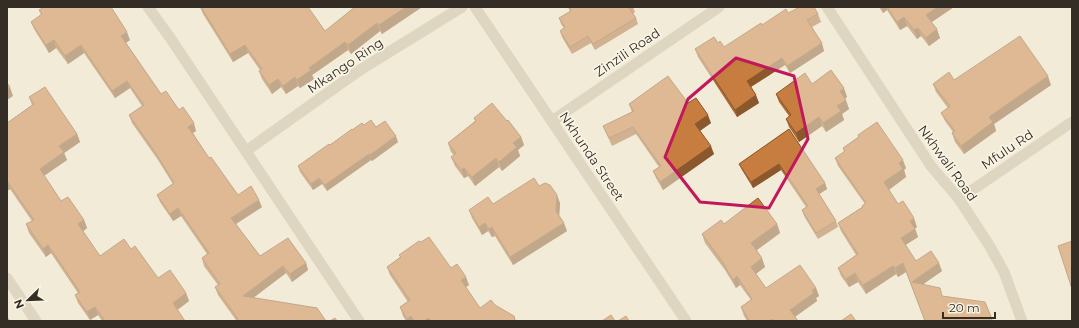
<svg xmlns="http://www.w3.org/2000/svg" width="1079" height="328" viewBox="0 0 1079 328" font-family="Montserrat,sans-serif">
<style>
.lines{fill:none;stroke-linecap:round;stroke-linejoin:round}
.minor{stroke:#c9bda4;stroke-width:11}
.wall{fill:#ab6c37}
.shaded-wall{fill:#8b582d}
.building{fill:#c77d40;stroke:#8b582d}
.marked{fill:none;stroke:#c2185b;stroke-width:3;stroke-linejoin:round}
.labels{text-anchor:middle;stroke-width:3.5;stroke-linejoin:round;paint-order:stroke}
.street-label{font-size:13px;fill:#342d26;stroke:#f9f4e4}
</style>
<rect width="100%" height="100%" fill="#f1ebd8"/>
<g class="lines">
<g class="minor">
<path d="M148 7 171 39 359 321"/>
<path d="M475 7 686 321"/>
<path d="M827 7 931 166 959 199 989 245 1004 272 1022 321"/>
<path d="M552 121 719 7"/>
<path d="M246 151 360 70 462 7"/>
<path d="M959 199 1072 122"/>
<path d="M7 278 36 321"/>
</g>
</g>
<g class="wall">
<path d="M200 7 325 31 355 7H422L382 34 380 31 351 54 348 50 312 75 314 79 300 88 298 86 286 94 281 87 272 94 262 79 259 71 260 70 248 53 233 62 203 14Z"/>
<path d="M568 7H633L635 12 633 14 636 18 638 24 595 50 591 43 572 54 562 37 560 31 564 28 561 24 559 18 570 11Z"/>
<path d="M879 7H954L931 22 940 38 929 46 921 36 917 39 907 26 900 30 887 10 883 13Z"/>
<path d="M39 10 130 40 126 43 161 94 179 110 196 131 193 133 209 158 238 195 262 207 236 224 260 256 306 263 308 270 292 282 286 273 253 298 317 308 236 320 218 295 215 287 218 285 204 266 202 258 207 254 181 216 173 221 160 202 157 195 173 184 158 160 132 123 129 115 142 106 130 88 115 98 84 53 68 64 56 48 49 53 34 29 31 22 41 15Z"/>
<path d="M788 13 818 14 821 22 812 27 824 51 790 73 785 65 751 87 759 103 737 117 698 57 695 49 718 43 724 47 762 25Z"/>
<path d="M954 80 1051 85 994 124 996 131 964 154 955 142 952 133 953 132 945 121 941 113 948 108 936 92 933 84Z"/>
<path d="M812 84 847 97 844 98 849 109 842 114 844 120 826 132 822 126 799 142 789 127 786 119 789 116 779 102 776 94Z"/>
<path d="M29 97 77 134 80 142 64 153 67 160 44 176 61 201 84 220 87 228 83 231 100 256 131 249 158 278 186 293 189 301 177 310 185 321H102L98 315 90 320 78 303 75 295 78 293 51 253 46 257 29 233 26 224 32 221 10 189 7 191V123L32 105Z"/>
<path d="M688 103 711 123 700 131 714 154 663 190 656 178 653 171 659 167 636 134 612 146 603 126 632 112 629 104Z"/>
<path d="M474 118 507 121 521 137 524 145 518 150 520 156 502 171 499 167 475 186 468 176 464 178 455 166 451 157 454 155 451 152 448 143 475 121Z"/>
<path d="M364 125 376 127 398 142 372 161 371 160 327 191 322 184 313 190 300 172 298 166 352 130Z"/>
<path d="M789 129 825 183 827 189 819 194 836 221 838 227 818 239 804 216 802 210 806 207 781 170 753 188 742 170 739 164Z"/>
<path d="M858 135 906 168 904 170 906 177 889 190 898 204 917 227 915 228 918 237 905 245 916 261 942 271 923 284 925 321 906 272 898 277 896 274 866 294 858 282 849 287 841 276 838 268 856 255 841 231 838 223 862 207 865 204 838 166 835 158 844 152 843 148 858 137Z"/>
<path d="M539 186 560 203 559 216 567 231 513 265 495 236 492 237 488 231 482 235 472 218 469 210 493 204Z"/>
<path d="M724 224H777L780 233 757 250 765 267 756 274 766 288H816L819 296 816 298 817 301 795 317 798 321H747L744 316 741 307 751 300 740 285 736 288 725 270 705 243 702 234Z"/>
<path d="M421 242 451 268 469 285 466 287 480 308 495 305 514 316 516 321H406L403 316 400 307 408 302 390 275 387 267 400 257 399 255Z"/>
</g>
<g class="shaded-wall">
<path d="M406 7H422L382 34 379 25Z"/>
<path d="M881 7H886L887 10 883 13Z"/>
<path d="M938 7H954L929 24 926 15Z"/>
<path d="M904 17 907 26 900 30 897 22Z"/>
<path d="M377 23 380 31 351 54 348 45Z"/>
<path d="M918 28 921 36 917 39 914 30Z"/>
<path d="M937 29 940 38 929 46 926 38Z"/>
<path d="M127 32 130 40 124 44 121 36Z"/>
<path d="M54 40 56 48 49 53 46 45Z"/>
<path d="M345 42 348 50 312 75 314 79 300 88 297 80 309 68Z"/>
<path d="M822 43 824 51 790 73 787 66Z"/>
<path d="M81 45 84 53 68 64 65 56Z"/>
<path d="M245 45 248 53 233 62 230 54Z"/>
<path d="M782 58 785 65 749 88 747 81Z"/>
<path d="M1048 76 1051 85 994 124 996 131 964 154 961 146 989 117Z"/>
<path d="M295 77 298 86 286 94 283 86Z"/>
<path d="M278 79 281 87 272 94 269 85Z"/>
<path d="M127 81 130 88 115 98 112 91Z"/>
<path d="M10 87 13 96 7 100V89Z"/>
<path d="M844 88 847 97 843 100 840 91Z"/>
<path d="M756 95 759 103 737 117 735 110Z"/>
<path d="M846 100 849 109 842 114 844 120 826 132 823 123 837 106Z"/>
<path d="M708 115 711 123 698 132 695 124Z"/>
<path d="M819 117 822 126 799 142 796 133Z"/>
<path d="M194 123 196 131 191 134 188 127Z"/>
<path d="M77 134 80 142 64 153 67 160 42 177 40 169 59 146Z"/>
<path d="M396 136 398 142 372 161 370 155Z"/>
<path d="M521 137 524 145 518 150 520 156 502 171 499 162 513 143Z"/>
<path d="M711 146 714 154 663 190 660 182Z"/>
<path d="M369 154 371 160 327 191 325 185Z"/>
<path d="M496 158 499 167 475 186 472 177Z"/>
<path d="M903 160 906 168 904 170 906 177 887 191 884 182 899 163Z"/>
<path d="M779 164 781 170 753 188 751 182Z"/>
<path d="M464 168 468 176 464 178 461 170Z"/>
<path d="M319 178 322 184 313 190 311 184Z"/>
<path d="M7 181 10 189 7 191Z"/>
<path d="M825 183 827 189 818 195 816 189Z"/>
<path d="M557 195 560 203 559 219 556 211Z"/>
<path d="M259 200 262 207 234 225 231 218Z"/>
<path d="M178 208 181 216 173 221 170 214Z"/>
<path d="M914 218 917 227 913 229 910 221Z"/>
<path d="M84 220 87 228 81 233 78 224Z"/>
<path d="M485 223 488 231 482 235 479 227Z"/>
<path d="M564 223 567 231 513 265 510 257Z"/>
<path d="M777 224 780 233 754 252 751 243Z"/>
<path d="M492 227 495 236 492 237 489 229Z"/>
<path d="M915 229 918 237 904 246 901 238Z"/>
<path d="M48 245 51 253 46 257 43 249Z"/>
<path d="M762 258 765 267 754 275 751 267Z"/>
<path d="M306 263 308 270 292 282 290 274Z"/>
<path d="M903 263 906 272 898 277 895 268Z"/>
<path d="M939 263 942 271 915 290 912 282Z"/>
<path d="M283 266 286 273 245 304 243 296Z"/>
<path d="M893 266 896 274 866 294 863 285Z"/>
<path d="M855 273 858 282 849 287 846 279Z"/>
<path d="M737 276 740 285 736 288 733 280Z"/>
<path d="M466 277 469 285 464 288 461 280Z"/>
<path d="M816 288 819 296 816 298 817 301 793 318 790 310 812 290Z"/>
<path d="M186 293 189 301 176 311 173 303Z"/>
<path d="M95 307 98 315 90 320 87 312Z"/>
<path d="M411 316 413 321H408L407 319Z"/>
<path d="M429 318 430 321H424Z"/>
</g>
<g class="building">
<path d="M44 7H111L127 32 121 36 161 94 166 91 179 110 183 107 194 123 188 127 209 158 211 157 238 195 251 186 259 200 231 218 260 256 288 238 306 263 290 274 283 266 243 296 317 308 326 321H236L238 319 215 287 220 284 202 258 209 253 178 208 170 214 157 195 174 183 155 152 129 115 144 105 127 81 112 91 81 45 65 56 54 40 46 45 31 22 42 14 39 10Z"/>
<path d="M201 7H308L325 31 355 7H406L379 25 377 23 348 45 345 42 309 68 311 70 297 80 295 77 283 86 278 79 269 85 259 71 262 69 245 45 230 54Z"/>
<path d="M569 7H632L629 8 636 18 593 44 588 36 570 47 560 31 565 27 559 18 571 11Z"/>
<path d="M800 7H814L818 14 807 20 822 43 787 66 782 58 747 81 756 95 735 110 695 49 714 37 718 43 720 41 724 47 761 23 762 25 786 9 788 13Z"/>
<path d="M887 7H938L926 15 937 29 926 38 918 28 914 30 904 17 897 22Z"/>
<path d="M1020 36 1048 76 989 117 993 122 961 146 952 133 955 131 941 113 950 106 933 84 949 72 954 80Z"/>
<path d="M831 70 844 88 840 91 846 100 837 106 841 111 823 123 819 117 796 133 786 119 791 115 776 94 805 73 812 84Z"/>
<path d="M668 76 688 103 696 98 708 115 695 124 711 146 660 182 653 171 661 166 633 127 609 138 603 126 634 111 629 104Z"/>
<path d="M7 83 10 87 7 89Z"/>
<path d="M45 87 77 134 59 146 64 152 40 169 61 201 68 197 84 220 78 224 100 256 124 239 131 249 135 246 158 278 170 270 186 293 173 303 185 321H105L95 307 87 312 75 295 80 292 48 245 43 249 26 224 34 220 7 181V123L34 104 29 97Z"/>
<path d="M492 103 507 121 508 120 521 137 513 143 517 147 499 162 496 158 472 177 464 168 461 170 451 157 456 153 448 143 476 121 474 118Z"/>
<path d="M371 120 376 127 385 121 396 136 370 155 369 154 325 185 319 178 311 184 298 166 329 144 330 145 352 129V130L362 123 364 125Z"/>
<path d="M877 122 903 160 899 163 903 169 884 182 898 204 903 201 914 218 910 221 915 229 901 238 916 261 931 251 939 263 912 282 940 288 942 296 985 302 992 319 991 321H925L903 263 895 268 893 266 863 285 855 273 846 279 838 268 858 254 838 223 863 207 862 206 866 203 835 158 845 151 843 148 859 137 858 135Z"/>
<path d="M789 129 825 183 816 189 836 221 816 233 802 210 808 206 779 164 751 182 739 164Z"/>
<path d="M534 178 539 186 545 183 550 185 557 195 556 211 564 223 510 257 492 227 489 229 485 223 479 227 469 210 488 197 493 204Z"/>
<path d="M758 198 777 224 751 243 762 258 751 267 766 288 800 265 816 288 812 290 814 293 790 310 798 321H774L772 319 769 321H750L741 307 752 299 737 276 733 280 722 261 702 234 721 220 724 224Z"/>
<path d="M429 237 451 268 457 264 466 277 461 280 480 308 491 300 495 305 514 316 515 321H431L429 318 424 321H414L411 316 407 319 400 307 410 300 387 267 401 257 399 255 419 241 421 242Z"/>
<path d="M1072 241V289L1058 246Z"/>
<path d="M851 314 856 321H841Z"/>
<path d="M611 315 615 321H602Z"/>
<path d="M626 316 629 321H618Z"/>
<path d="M7 317 10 321H7Z"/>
<path d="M335 318 337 321H330Z"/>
</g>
<path d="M0 0H1079V328H0ZM736 58 794 76 808 139 769 208 700 202 665 157 688 99Z" fill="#f1ebd8" fill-opacity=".55" fill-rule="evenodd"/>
<path class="marked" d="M736 58 794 76 808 139 769 208 700 202 665 157 688 99Z"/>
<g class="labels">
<g class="street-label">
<text transform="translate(627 52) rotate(-34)" y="5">Zinzili Road</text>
<text transform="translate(345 65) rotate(-34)" y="5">Mkango Ring</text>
<text transform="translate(1007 149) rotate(-34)" y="5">Mfulu Rd</text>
<text transform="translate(592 156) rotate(56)" y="5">Nkhunda Street</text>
<text transform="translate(948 163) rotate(54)" y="5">Nkhwali Road</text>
</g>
</g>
<rect width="1079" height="328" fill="none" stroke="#342d26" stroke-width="16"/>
<g transform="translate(28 300) rotate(247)" stroke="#f9f4e4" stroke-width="3" paint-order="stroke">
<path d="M0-3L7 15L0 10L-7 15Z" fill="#342d26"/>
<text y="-6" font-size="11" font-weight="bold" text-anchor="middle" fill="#342d26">N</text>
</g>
<path d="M943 312v6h52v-6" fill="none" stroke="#342d26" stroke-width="2"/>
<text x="949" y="312" font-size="12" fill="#342d26" stroke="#f9f4e4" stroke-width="3" paint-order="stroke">20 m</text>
</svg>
